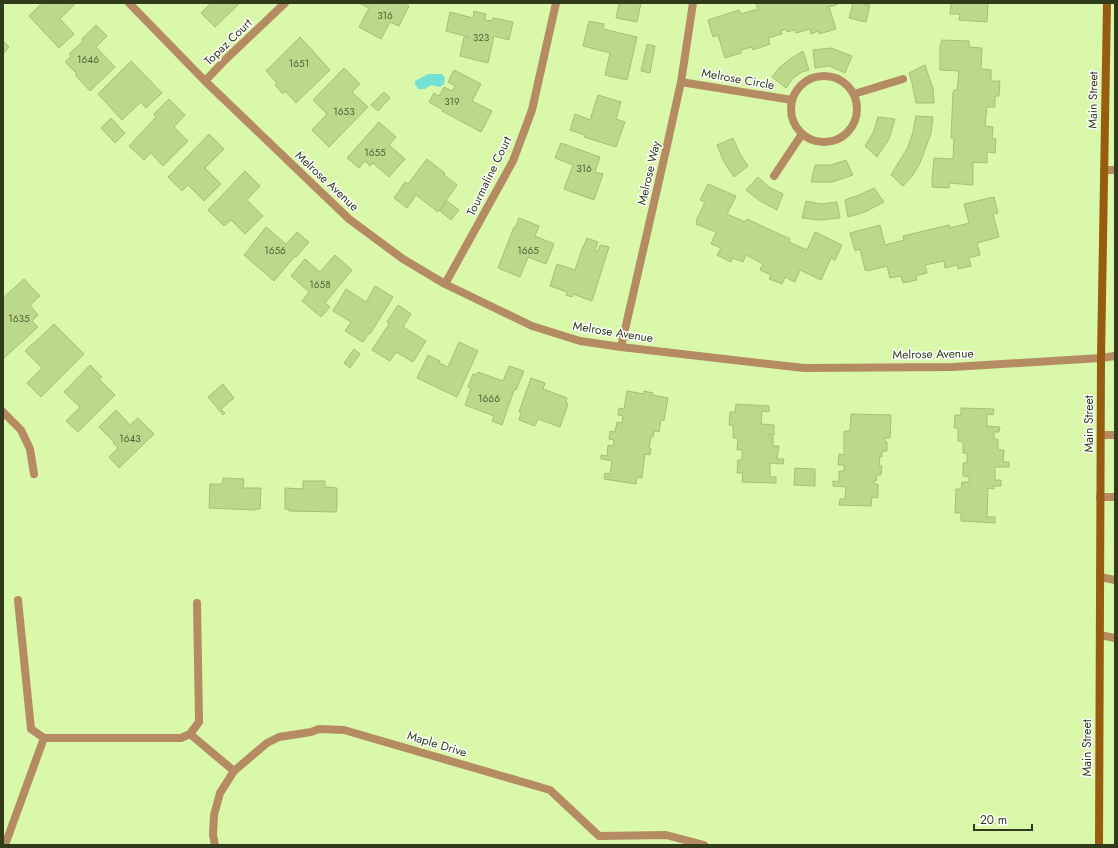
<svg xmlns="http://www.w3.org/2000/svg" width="1118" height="848" viewBox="0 0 1118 848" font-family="Jost,sans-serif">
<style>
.water{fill:#70e1d4}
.building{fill:#bbd88b;stroke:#a4c074}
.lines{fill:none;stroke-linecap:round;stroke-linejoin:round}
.service{stroke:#b48b63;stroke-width:8}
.minor{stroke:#b48b63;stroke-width:8}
.tertiary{stroke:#b48b63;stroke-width:8}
.secondary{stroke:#975c0f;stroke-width:8}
.labels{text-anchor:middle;stroke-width:3;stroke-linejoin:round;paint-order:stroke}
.number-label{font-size:10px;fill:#526237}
.street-label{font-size:12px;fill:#2f3b1b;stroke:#fff}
</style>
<rect width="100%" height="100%" fill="#daf8a9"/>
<path class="water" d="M428 74H442L445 78 444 84 440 87 431 85 425 89H418L415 84V81Z"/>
<g class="building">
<path d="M42 3H76L60 19 74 34 59 48 29 16Z"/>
<path d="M211 3H240L215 27 201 13Z"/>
<path d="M359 3H403L409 6 399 26 390 22 381 39 359 27 369 8Z"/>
<path d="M619 3H641L637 22 616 18Z"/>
<path d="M759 3H838V4L829 7 836 29 819 34 818 31 811 34 810 29 796 33 794 30 787 32 786 29 781 31 782 34 768 38 770 44 753 50 752 47 741 50V53L725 58 718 35 713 37 708 20 739 10 741 14 758 9 756 4Z"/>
<path d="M853 3H860L870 5 866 22 849 18Z"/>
<path d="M951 3H988L987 22 959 20 960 14H950Z"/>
<path d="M474 11 486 14 485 20 492 21 493 18 513 22 509 40 494 36 488 63 460 56 464 37 468 38 469 37 446 31 450 12 473 18Z"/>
<path d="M589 21 604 24 603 29 637 37 627 80 605 75 610 53 583 46Z"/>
<path d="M96 25 107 36 96 47 115 67 90 91 75 75 77 74 65 62 71 56 69 54 83 41 82 39Z"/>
<path d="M300 37 330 70 296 103 285 91 283 94 275 85 277 83 266 71Z"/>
<path d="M942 40 969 41V47L982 48 981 69 991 70V81H1000L999 96H995V107H987L985 126 993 127 992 138 996 139 995 153 987 152V163L973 162V185L949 183V188L932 187V180L934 158 953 159 954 138H951L953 92 954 90H957L959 71 940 70V47Z"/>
<path d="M3 41 9 47 3 54Z"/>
<path d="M647 44 655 46 650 73 641 71Z"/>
<path d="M831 48 852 56 845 73 829 66 815 68 813 50Z"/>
<path d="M803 51 809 70 802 72 793 78 786 88 772 77 779 68 790 59Z"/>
<path d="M131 61 162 93 146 108 141 102 122 120 98 94Z"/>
<path d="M925 65 933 89 934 103H916L912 83 909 73Z"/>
<path d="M344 68 360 84 352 92 368 107 329 147 312 130 327 114 313 100Z"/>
<path d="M454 70 481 84 472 101 492 111 481 132 442 111 443 110 429 102 434 93 439 96 444 87 452 91 455 86 448 82Z"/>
<path d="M384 92 390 98 378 111 371 105Z"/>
<path d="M598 95 621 102 616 119 625 122 616 147 584 137 585 135 570 130 575 114 590 120Z"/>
<path d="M169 99 185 115 174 127 188 141 163 166 151 153 144 160 129 146 156 117 154 114Z"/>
<path d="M916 116 933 117 931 133 920 163 913 175 903 186 891 175 908 147 913 132Z"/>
<path d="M878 117 895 119 889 139 877 157 865 146 873 133Z"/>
<path d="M111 118 125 133 115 143 101 128Z"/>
<path d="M379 122 396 137 389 145 405 159 389 177 373 163 370 166 365 161 359 168 347 158Z"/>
<path d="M209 134 224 149 205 168 221 184 204 201 188 185 182 191 168 177Z"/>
<path d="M733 138 740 154 748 166 734 177 724 162 717 145Z"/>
<path d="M561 143 600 157 595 172 603 174 594 200 564 189 573 165 555 158Z"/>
<path d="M427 159 445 173 444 175 457 185 438 212 416 195 407 208 394 198 405 182 408 184Z"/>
<path d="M846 160 853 175 832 182H811L815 165H831Z"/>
<path d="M245 171 260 186 247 200 263 216 245 234 231 220 224 226 208 210Z"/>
<path d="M758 177 769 187 783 194 777 210 760 201 746 190Z"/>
<path d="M708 184 736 196 727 214 745 222 747 219 790 239 789 242 807 250 815 232 842 245 835 260 831 258 821 280 800 270 795 282 785 277 782 284 769 279 771 275 760 270 763 264 746 255 743 262 732 258 731 262 717 255 721 248 711 244 716 232 696 224 697 222 696 221 705 202 700 200Z"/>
<path d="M874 188 884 202 865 212 848 217 845 200 859 195Z"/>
<path d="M994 197 998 213 993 214 999 237 977 243 980 255 969 258 971 266 958 269 957 265 945 268 944 261 925 265 927 273 916 276 917 280 903 283 901 276 890 278 887 266 867 271 866 270H865L860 249 855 251 850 233 880 225 885 245 904 240 903 236 949 225 950 228 969 223 964 204Z"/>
<path d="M447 201 459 210 451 220 440 211Z"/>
<path d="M806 201 821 204 837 202 840 218 820 220 802 218Z"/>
<path d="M519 218 539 226 535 236 554 244 546 264 528 257 520 277 498 268 514 227 515 228Z"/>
<path d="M266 227 286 244 297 232 309 242 296 257 295 256 274 281 244 255Z"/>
<path d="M587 238 598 242 595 250 598 251 600 245 609 247 592 301 573 294 572 297 566 295 567 292 550 286 557 264 575 270 583 246H584Z"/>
<path d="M335 255 352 270 325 303 330 307 321 317 302 301 309 292 291 276 305 259 320 272Z"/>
<path d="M24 279 40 296 30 305 38 315 32 321 38 327 3 359V298Z"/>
<path d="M375 286 393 297 370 334 369 333 363 342 345 331 351 322 333 311 346 289 366 302Z"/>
<path d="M398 305 411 314 403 327 426 341 413 362 396 352 390 361 372 350 389 324 387 322Z"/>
<path d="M54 324 84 354 41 397 27 383 42 368 25 351 32 344H33Z"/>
<path d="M459 342 478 351 457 397 417 378 428 355 440 361 439 363 448 367Z"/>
<path d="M354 349 360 354 350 368 344 363Z"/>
<path d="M90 365 102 377 99 379 115 395 78 432 66 421 80 407 64 392Z"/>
<path d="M509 366 524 371 516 390H514L502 425 492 421 494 416 465 405 471 388 468 387 473 374 476 375 478 372 503 381Z"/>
<path d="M531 378 545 383 543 389 567 398 566 403 568 404 560 427 538 419 535 426 519 420 521 413 519 412Z"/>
<path d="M223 384 234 398 221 409 225 413 223 415 208 397Z"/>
<path d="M627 391 644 394V391L653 393 652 395 668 398 664 420H661L659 432 654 431 653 437H651L649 448 651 449 650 455 645 454 642 478 637 477 636 484 604 479 605 473 610 474 612 461 601 459V455L607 456 608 445 613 446 614 440 609 439 610 431 615 432 617 422 622 423 623 416 618 415 619 408 624 409Z"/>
<path d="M736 404 769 406V412L762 411 761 424 774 425V435L768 434V436H773V446H779L777 459H784L783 464 770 463V477H776V483L742 482 743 473H737L738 460H742V450H737L738 438H733V425H729L730 412H735Z"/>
<path d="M961 408 994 409 993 415 987 414V426L1000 427 999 432H994V439H998V450H1004L1003 462H1009V467H995V480H1001V486H994V489L988 488 987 517H995V523L961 521V513H955L956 489H961L962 482H969V477L963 476V463H967V453H963V442L958 441V428H954L955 415H961Z"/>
<path d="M116 410 130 425 138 418 154 434 119 468 109 457 118 448 113 443 114 442 99 427Z"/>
<path d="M851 414 891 415 890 438H885V442H887V451H882V457L880 456 879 466H882L881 475H877L876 481H874V484H878V498L872 497 871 506 839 505 840 499H845L846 487 833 486V481L839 482V471H844V465H838L839 454 844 455V431H850Z"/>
<path d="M795 468 815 469V486L794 485Z"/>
<path d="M223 478 244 479 243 488H261L260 509H255V510L209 508 210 484H222Z"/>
<path d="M303 481H325V487L337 488V507L336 512 289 511V509H285V488L303 489Z"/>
</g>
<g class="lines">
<g class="service">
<path d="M854 94 903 79"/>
<path d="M1104 170H1115"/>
<path d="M774 176 802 134"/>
<path d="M1101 435H1115"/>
<path d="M1100 497H1115"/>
<path d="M1100 577 1115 580"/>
<path d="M18 600 31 729 44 738H181L190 734 199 722 197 603"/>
<path d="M1100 635 1115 638"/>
<path d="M190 734 234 771"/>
<path d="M5 845 44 738"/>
</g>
<g class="minor">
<circle cx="824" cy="109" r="33"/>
<path d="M205 81 226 59 285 3"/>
<path d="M681 82 792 100"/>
<path d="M445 284 513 161 532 110 556 3"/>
<path d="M621 347 666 150 681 82 693 3"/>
<path d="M1101 358 1115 356"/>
<path d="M3 412 21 430 30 449 34 474"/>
<path d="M215 845 213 835 214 815 220 793 234 771 267 743 279 737 311 732 319 729 344 730 550 790 599 836 666 835 704 845"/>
</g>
<path class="tertiary" d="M129 3 205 81 349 219 403 259 445 284 532 326 580 341 621 347 804 368 953 367 1101 358"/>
<path class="secondary" d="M1099 845 1101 358 1107 3"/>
</g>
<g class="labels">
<g class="number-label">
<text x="385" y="19">316</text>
<text x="481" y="41">323</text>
<text x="88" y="63">1646</text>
<text x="299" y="67">1651</text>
<text x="452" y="105">319</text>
<text x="344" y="115">1653</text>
<text x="375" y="156">1655</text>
<text x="584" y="172">316</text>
<text x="275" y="254">1656</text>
<text x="528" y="254">1665</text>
<text x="320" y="288">1658</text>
<text x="19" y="322">1635</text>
<text x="489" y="402">1666</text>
<text x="130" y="442">1643</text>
</g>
<g class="street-label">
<text transform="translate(228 42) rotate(-44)" y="4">Topaz Court</text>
<text transform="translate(738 79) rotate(10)" y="4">Melrose Circle</text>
<text transform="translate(1093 100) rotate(-89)" y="4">Main Street</text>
<text transform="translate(649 173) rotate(-77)" y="4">Melrose Way</text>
<text transform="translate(489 176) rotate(-64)" y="4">Tourmaline Court</text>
<text transform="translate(327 181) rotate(43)" y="4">Melrose Avenue</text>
<text transform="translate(613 332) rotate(9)" y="4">Melrose Avenue</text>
<text transform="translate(933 354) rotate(-1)" y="4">Melrose Avenue</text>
<text transform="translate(1089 424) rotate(-90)" y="4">Main Street</text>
<text transform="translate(437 744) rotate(17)" y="4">Maple Drive</text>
<text transform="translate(1087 748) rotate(-90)" y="4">Main Street</text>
</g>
</g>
<rect width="1118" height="848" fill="none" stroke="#2f3b1b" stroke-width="8"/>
<path d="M974 824v6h58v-6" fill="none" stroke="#2f3b1b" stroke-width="2"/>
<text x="980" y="824" font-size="12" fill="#2f3b1b" stroke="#ffffff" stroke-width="3" paint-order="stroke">20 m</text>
</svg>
